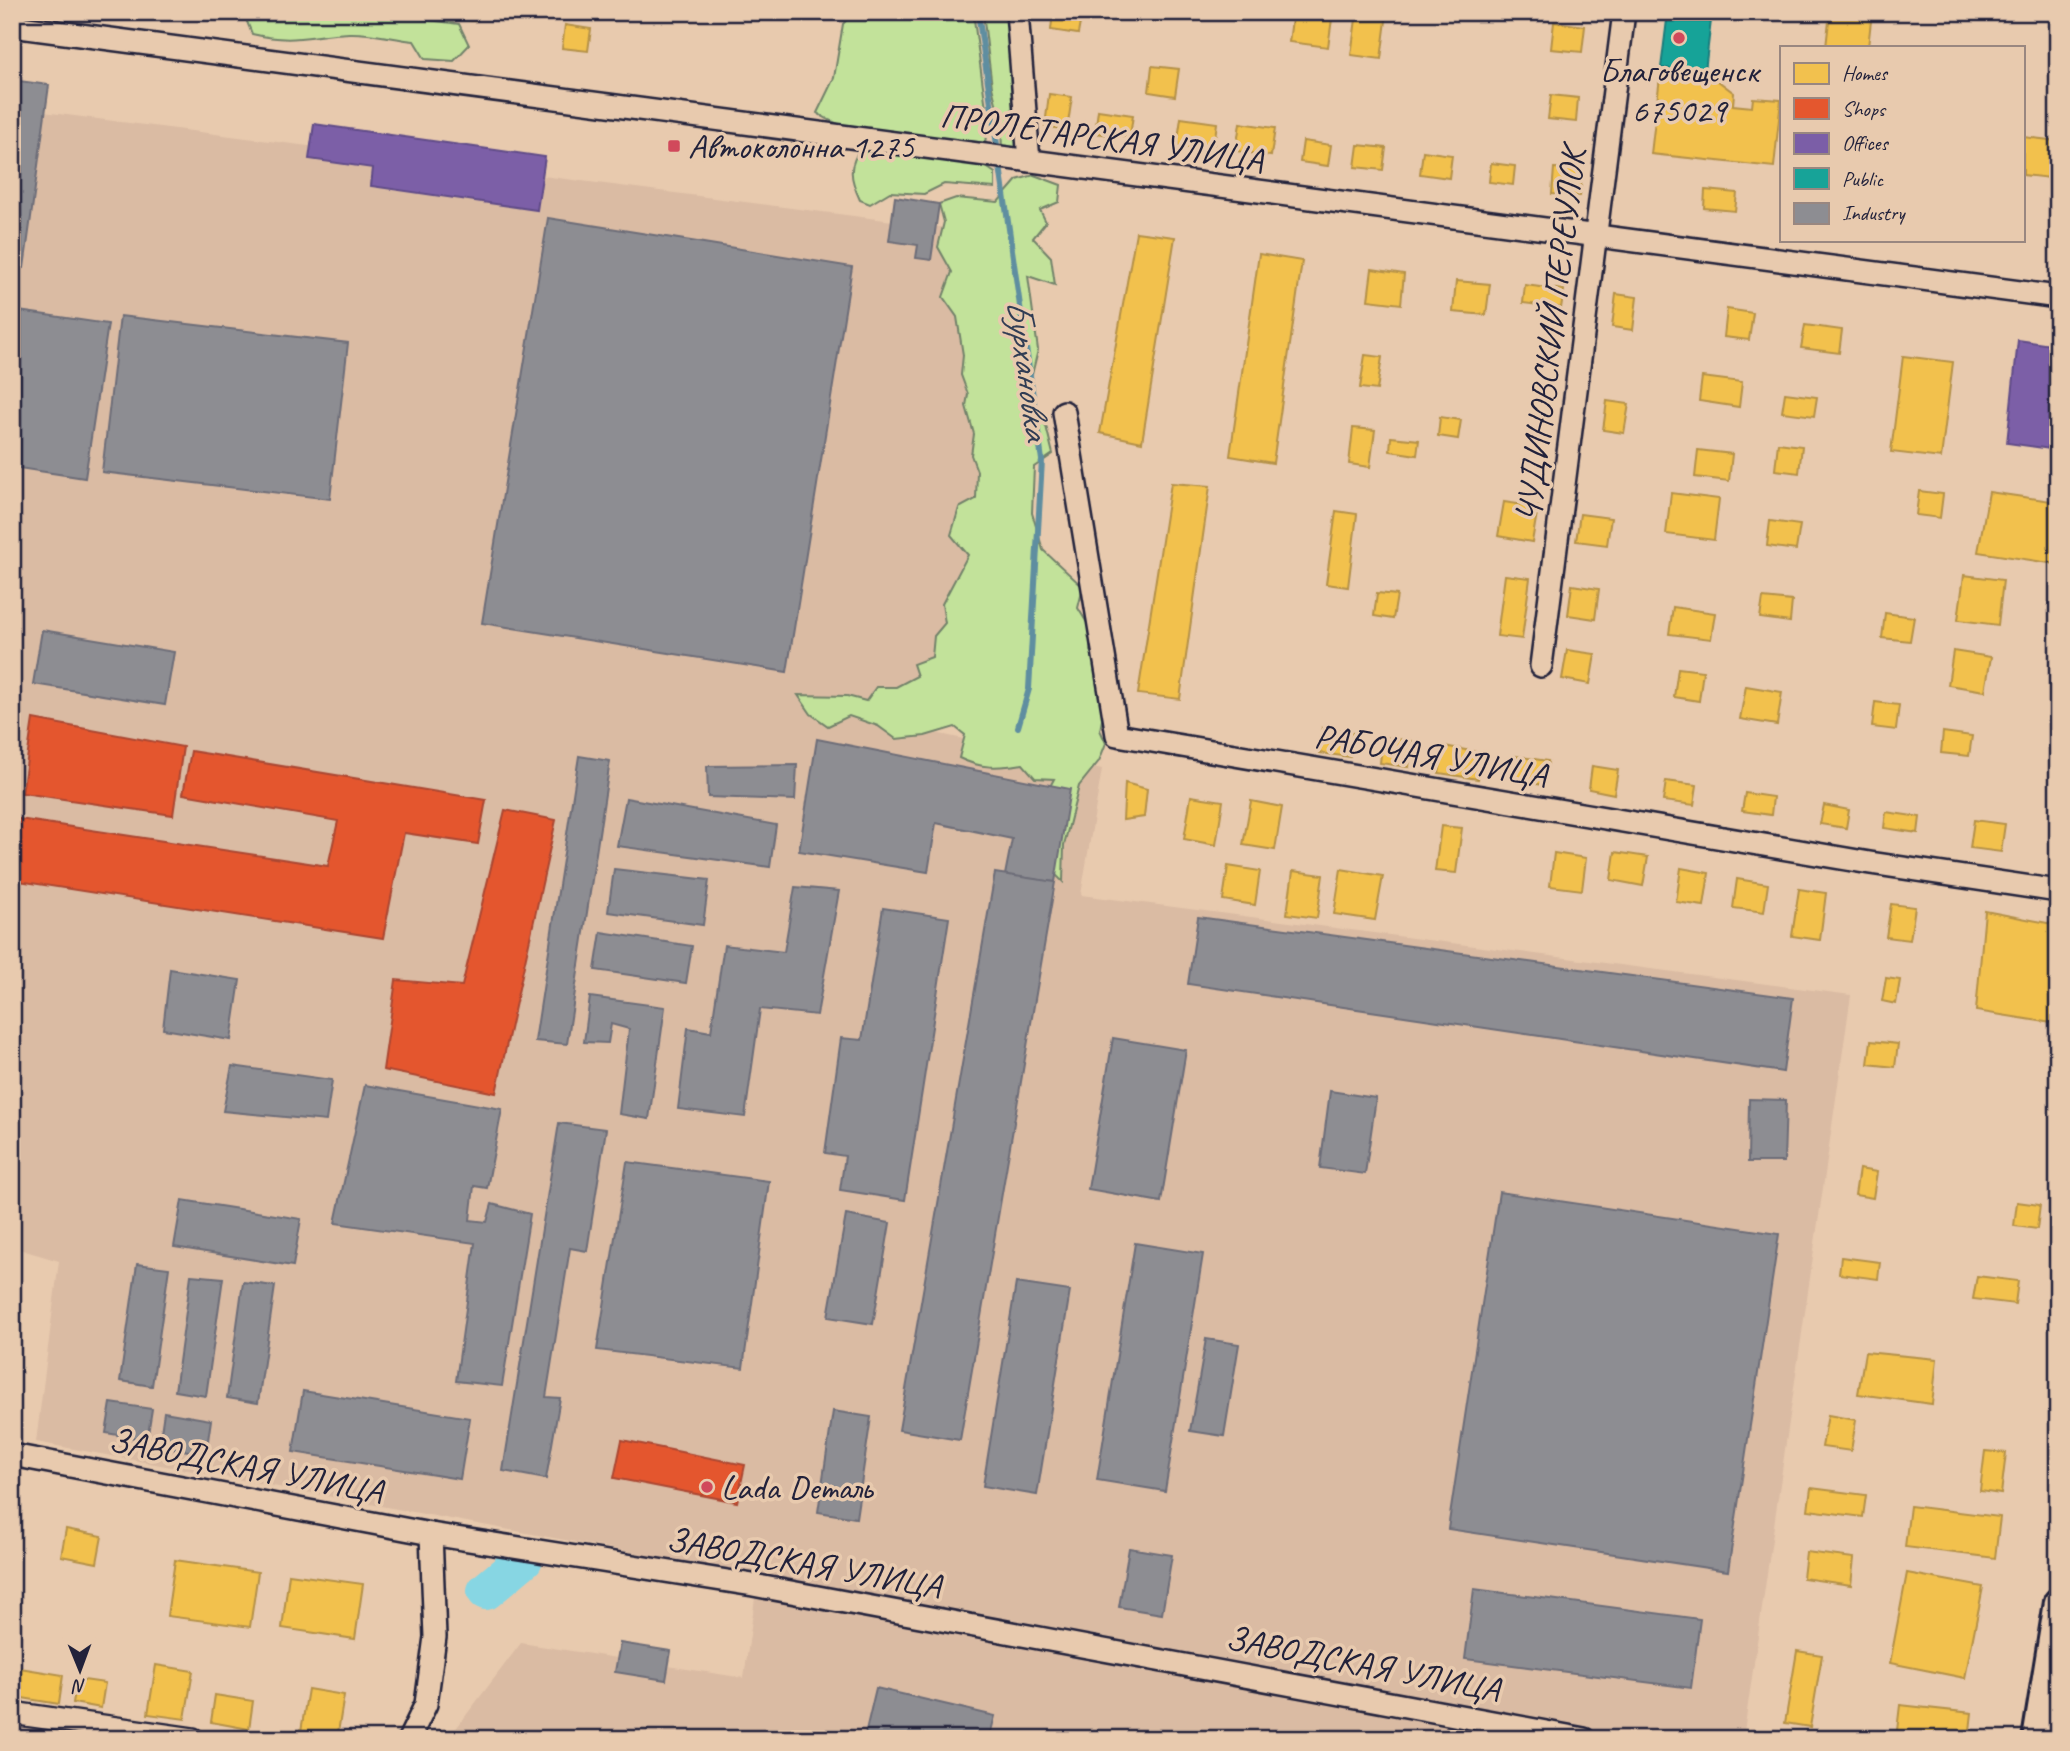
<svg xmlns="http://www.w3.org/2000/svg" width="2070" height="1751" viewBox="0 0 2070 1751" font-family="Caveat,sans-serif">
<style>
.built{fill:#dabba3}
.green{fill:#c2e29a;stroke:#72826a;stroke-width:2}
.homes{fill:#f2c14e;stroke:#b49148;stroke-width:2}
.shops{fill:#e4572e;stroke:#aa4732;stroke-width:2}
.offices{fill:#7b5ea7;stroke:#604c87;stroke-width:2}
.public{fill:#17a398;stroke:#1a7c7c;stroke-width:2}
.industry{fill:#8d8d92;stroke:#6d6d78;stroke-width:2}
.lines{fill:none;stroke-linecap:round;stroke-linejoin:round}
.stream{stroke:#5f8ea0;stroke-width:6}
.river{stroke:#87d6e3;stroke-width:38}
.minor-casing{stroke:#22223b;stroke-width:26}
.major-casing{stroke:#22223b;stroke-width:32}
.minor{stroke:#e8caae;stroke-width:21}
.major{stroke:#e8caae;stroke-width:26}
.poi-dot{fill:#d1495b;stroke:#e8caae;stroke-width:2.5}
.labels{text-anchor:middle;stroke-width:7;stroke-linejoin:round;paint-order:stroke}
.poi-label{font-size:35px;fill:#22223b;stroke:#e8caae;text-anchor:start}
.street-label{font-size:35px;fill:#22223b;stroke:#e8caae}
.water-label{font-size:37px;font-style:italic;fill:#313d54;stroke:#e8caae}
</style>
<rect width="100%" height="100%" fill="#e8caae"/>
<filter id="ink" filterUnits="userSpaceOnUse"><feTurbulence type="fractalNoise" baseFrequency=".0143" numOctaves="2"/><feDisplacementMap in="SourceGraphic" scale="14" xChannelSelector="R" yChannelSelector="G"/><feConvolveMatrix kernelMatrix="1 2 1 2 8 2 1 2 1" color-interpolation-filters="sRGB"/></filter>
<g filter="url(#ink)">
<path class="built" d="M12 108 963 230 1009 481 931 732 1102 769 1081 895 1851 995 1743 1739H448L521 1643 744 1678 758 1576 36 1442 59 1261 12 1247Z"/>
<g class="green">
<path d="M243 12H368L459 24 469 45 454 61 425 59 414 41C393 39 370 32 349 33 308 35 295 44 252 34Z"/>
<path d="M853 12H973L988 123 985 143C931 135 864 144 817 113L834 78 843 24Z"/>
<path d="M983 12H1011L1020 154 1002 151 1001 123 992 87Z"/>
<path d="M863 145 982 164 995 173V188L944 184 924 194 890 192 870 204 860 200C850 178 847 166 863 145Z"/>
<path d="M1034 175 1061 185 1059 202 1040 210 1046 222 1033 238 1051 257 1055 285 1028 276 1038 350 1027 395 1046 426 1053 454 1034 467 1032 513 1043 550 1083 587 1078 608 1092 631 1090 651 1101 668 1104 710 1100 730 1106 743 1099 761 1079 786 1064 845 1063 882 1037 856 1041 803 1054 779 1035 778 1023 764C998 768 981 769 959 758L965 735 955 727 925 736 896 739 878 726 849 716 828 726 811 714 798 695 847 696 866 701 876 687H896L917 676 913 664 932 657 934 636 945 623 942 604 968 555 951 535 959 508 976 499 977 471 971 455 974 434 966 406 968 394 961 375 963 355 957 317 943 297 952 272 938 247 944 222 939 204 956 198 998 202 1017 180Z"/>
</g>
<g class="homes">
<path d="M409 12H476L475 21Z"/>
<path d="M1053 12H1082L1078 34 1051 30Z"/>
<path d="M1293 12H1333L1328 47 1289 42Z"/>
<path d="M1357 12 1387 13 1381 59 1351 55Z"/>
<path d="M1830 12H1872L1868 47H1826Z"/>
<path d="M1554 22 1585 26 1582 52 1551 49Z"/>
<path d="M565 25 591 29 588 51 562 48Z"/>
<path d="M1152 66 1179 69 1175 96 1149 92Z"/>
<path d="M1661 68 1705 71 1734 93 1733 105 1752 107 1753 98 1781 100 1774 167 1651 154Z"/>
<path d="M1049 94 1072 97 1067 130 1045 126Z"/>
<path d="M1551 95 1578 98 1576 122 1548 119Z"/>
<path d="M1098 110 1133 115 1130 137 1095 133Z"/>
<path d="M1181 118 1217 123 1213 152 1177 146Z"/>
<path d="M1240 123 1275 128 1271 156 1236 151Z"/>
<path d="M2023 137 2058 141V179L2023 175Z"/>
<path d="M1303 141 1331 145 1328 166 1300 162Z"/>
<path d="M1358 145 1386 148 1383 170 1355 167Z"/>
<path d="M1423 151 1452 155 1449 178 1420 174Z"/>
<path d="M1491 163 1515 166 1513 185 1489 182Z"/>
<path d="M1554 168 1582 170 1580 196 1552 194Z"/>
<path d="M1705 190 1737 193 1735 211 1704 208Z"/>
<path d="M1136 232 1175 237 1142 442 1100 433Z"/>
<path d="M1259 254 1302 261 1273 463 1230 456Z"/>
<path d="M1372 269 1404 274 1401 304 1368 300Z"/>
<path d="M1456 281 1490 284 1486 315 1453 312Z"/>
<path d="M1525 285 1564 290 1561 308 1523 303Z"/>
<path d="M1616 294 1637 297 1633 330 1612 327Z"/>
<path d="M1727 309 1753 313 1749 340 1724 337Z"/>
<path d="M1805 325 1842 330 1839 353 1801 348Z"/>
<path d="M1365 355 1382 357 1377 390 1360 388Z"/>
<path d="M1903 356 1953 362 1941 458 1891 452Z"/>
<path d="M1702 377 1742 382 1739 407 1699 401Z"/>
<path d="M1785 393 1817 397 1814 416 1782 412Z"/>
<path d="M1607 401 1629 404 1624 433 1603 430Z"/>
<path d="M1440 417 1461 420 1458 439 1438 436Z"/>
<path d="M1353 428 1375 430 1370 467 1349 464Z"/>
<path d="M1391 437 1419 440 1417 455 1390 451Z"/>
<path d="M1778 443 1802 446 1799 473 1775 470Z"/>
<path d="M1698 450 1732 454 1729 481 1695 477Z"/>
<path d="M1171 483 1210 486 1180 699 1138 694Z"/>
<path d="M1919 491 1943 494 1940 518 1916 515Z"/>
<path d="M1989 492 2058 502 2056 564 1978 552Z"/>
<path d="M1671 493 1719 499 1714 540 1666 534Z"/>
<path d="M1504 502 1538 507 1532 542 1498 536Z"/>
<path d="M1336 511 1357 514 1348 587 1326 584Z"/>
<path d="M1580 514 1611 518 1607 545 1576 541Z"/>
<path d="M1770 521 1800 525 1796 550 1767 546Z"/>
<path d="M1505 575 1530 578 1522 639 1497 636Z"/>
<path d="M1964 575 2003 580 1998 625 1958 620Z"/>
<path d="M1572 585 1599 589 1595 619 1568 615Z"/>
<path d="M1377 593 1397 595 1393 619 1374 616Z"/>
<path d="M1763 598 1792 601 1790 622 1760 618Z"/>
<path d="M1673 607 1715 613 1711 639 1669 634Z"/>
<path d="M1885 613 1914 617 1910 641 1882 638Z"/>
<path d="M1567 650 1595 654 1590 684 1562 679Z"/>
<path d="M1953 651 1991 657 1985 691 1948 685Z"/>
<path d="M1678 668 1703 671 1699 701 1674 697Z"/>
<path d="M1746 686 1782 692 1777 725 1740 719Z"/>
<path d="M1875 702 1899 705 1896 730 1872 727Z"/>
<path d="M1322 728 1353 733 1350 757 1319 753Z"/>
<path d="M1943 732 1972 736 1969 756 1941 753Z"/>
<path d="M1383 737 1412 741 1409 767 1380 763Z"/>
<path d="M1444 746 1482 753 1478 779 1439 773Z"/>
<path d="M1515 756 1548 761 1544 785 1511 780Z"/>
<path d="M1592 766 1618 770 1614 794 1589 789Z"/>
<path d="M1666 781 1697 785 1694 805 1663 801Z"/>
<path d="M1125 783 1147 789 1144 817 1123 820Z"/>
<path d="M1745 793 1773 797 1771 815 1742 811Z"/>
<path d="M1191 796 1223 801 1216 845 1184 839Z"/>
<path d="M1251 801 1282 807 1275 850 1243 845Z"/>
<path d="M1824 805 1849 810 1846 828 1820 824Z"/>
<path d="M1886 812 1920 817 1918 833 1884 828Z"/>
<path d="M1974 820 2005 824 2001 852 1970 848Z"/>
<path d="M1441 826 1462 828 1456 873 1435 871Z"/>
<path d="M1615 852 1648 857 1643 886 1611 880Z"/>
<path d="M1554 853 1586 858 1582 890 1550 886Z"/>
<path d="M1228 866 1260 871 1255 905 1223 900Z"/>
<path d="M1681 868 1709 873 1704 906 1676 902Z"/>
<path d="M1341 869 1383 876 1375 920 1334 914Z"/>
<path d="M1293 871 1323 875 1317 918 1287 914Z"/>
<path d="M1737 879 1768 884 1764 912 1733 908Z"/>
<path d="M1799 889 1826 893 1820 940 1792 936Z"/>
<path d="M1891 904 1915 907 1910 940 1886 937Z"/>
<path d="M1985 911 2058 925V1024L1976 1011Z"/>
<path d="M1886 978 1900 980 1896 1004 1882 1001Z"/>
<path d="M1871 1041 1898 1044 1895 1067 1868 1064Z"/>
<path d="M1859 1169 1877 1172 1873 1198 1855 1195Z"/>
<path d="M2017 1202 2040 1205 2037 1229 2014 1226Z"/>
<path d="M1841 1257 1880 1262 1878 1279 1839 1274Z"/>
<path d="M1977 1276 2018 1281 2015 1304 1973 1299Z"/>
<path d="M1865 1352 1937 1359 1932 1404 1858 1394Z"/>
<path d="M1828 1415 1856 1420 1851 1451 1822 1447Z"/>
<path d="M1985 1451 2006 1453 2001 1494 1980 1491Z"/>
<path d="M1811 1488 1866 1495 1863 1517 1808 1510Z"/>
<path d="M1910 1506 2000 1517 1995 1558 1905 1547Z"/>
<path d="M66 1529 102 1536 97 1563 61 1556Z"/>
<path d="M1806 1552 1854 1558 1851 1585 1803 1578Z"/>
<path d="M175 1560 258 1572 250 1627 167 1616Z"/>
<path d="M1907 1573 1983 1587 1965 1678 1890 1663Z"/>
<path d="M289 1574 363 1584 355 1639 282 1628Z"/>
<path d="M1797 1651 1822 1655 1810 1727 1785 1723Z"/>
<path d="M156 1665 193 1671 185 1719 148 1714Z"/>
<path d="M20 1668 63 1675 59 1704 16 1697Z"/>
<path d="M77 1679 105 1683 101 1708 73 1703Z"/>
<path d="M308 1689 344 1695 337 1739 300 1737Z"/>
<path d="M215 1695 253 1701 249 1729 211 1722Z"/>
<path d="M1900 1705 1972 1713 1969 1739H1896Z"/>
</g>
<g class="shops">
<path d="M33 719 183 747 173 815 22 793Z"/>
<path d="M191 751 486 800 478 844 404 833 383 938 12 880V818L328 866 338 821 183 794Z"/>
<path d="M505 810 556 820 496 1093 383 1070 396 980 462 986Z"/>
<path d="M622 1440 745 1465 737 1502 614 1478Z"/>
</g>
<g class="offices">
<path d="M314 124 545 157 537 210 371 186 373 168 309 159Z"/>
<path d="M2018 340 2058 346V450L2007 443Z"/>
</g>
<path class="public" d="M1668 12H1712L1705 71 1661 68Z"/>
<g class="industry">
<path d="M12 80 49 85 24 268 12 266Z"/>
<path d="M895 197 939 204 931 260 916 258 918 245 889 241Z"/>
<path d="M548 218 852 267 787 672 482 623Z"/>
<path d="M12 310 108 324 85 478 12 467Z"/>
<path d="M120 316 348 343 330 499 102 472Z"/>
<path d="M42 630 174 652 165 705 33 684Z"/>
<path d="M817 739 1070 789 1055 882 1005 875 1012 839 936 823 928 872 799 851Z"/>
<path d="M579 756 610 761 567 1044 535 1041Z"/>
<path d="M797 765 795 800 708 797 707 766Z"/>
<path d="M626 798 776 825 770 867 617 846Z"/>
<path d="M614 869 709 880 703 925 608 912Z"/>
<path d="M995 873 1055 882 960 1440 899 1430Z"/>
<path d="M795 887 839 891 817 1015 760 1009 745 1117 678 1109 688 1028 711 1032 724 945 784 952Z"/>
<path d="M883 908 949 918 905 1200 840 1190 845 1156 825 1153 841 1038 862 1040Z"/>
<path d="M1198 917 1793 998 1783 1072 1188 984Z"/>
<path d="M601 932 692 946 686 983 595 970Z"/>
<path d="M170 969 240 980 231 1040 163 1029Z"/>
<path d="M590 997 665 1007 649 1119 619 1114 629 1029 611 1024 608 1043 584 1042Z"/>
<path d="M1113 1038 1186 1050 1161 1202 1088 1189Z"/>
<path d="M232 1066 332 1080 326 1121 223 1111Z"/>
<path d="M365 1085 502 1109 487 1188 474 1186 470 1220 487 1222 492 1204 530 1214 502 1386 456 1381 475 1243 335 1223Z"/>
<path d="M1330 1091 1376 1098 1365 1174 1320 1168Z"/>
<path d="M1749 1099 1786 1100 1784 1162H1748Z"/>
<path d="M559 1123 606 1129 587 1251 570 1248 546 1397 560 1398 546 1479 503 1471Z"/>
<path d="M627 1162 769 1181 743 1368 597 1350Z"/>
<path d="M1499 1192 1779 1234 1728 1571 1448 1529Z"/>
<path d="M182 1200 301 1219 293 1266 174 1247Z"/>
<path d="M846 1215 890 1223 873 1324 828 1317Z"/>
<path d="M1135 1243 1203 1254 1165 1491 1097 1480Z"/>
<path d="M137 1264 169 1268 152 1386 120 1381Z"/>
<path d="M191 1275 223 1278 206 1396 175 1391Z"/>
<path d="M243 1282 275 1286 258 1403 227 1398Z"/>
<path d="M1016 1283 1070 1291 1037 1495 983 1486Z"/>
<path d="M1206 1339 1239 1344 1224 1436 1190 1431Z"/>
<path d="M303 1391 470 1418 460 1479 293 1452Z"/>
<path d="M111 1403 152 1409 147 1440 106 1433Z"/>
<path d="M833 1411 871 1417 856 1518 818 1512Z"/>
<path d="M164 1412 211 1420 206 1454 159 1446Z"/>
<path d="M1129 1548 1172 1555 1162 1614 1119 1607Z"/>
<path d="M1474 1589 1700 1619 1691 1688 1465 1659Z"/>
<path d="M620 1643 671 1651 666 1680 615 1672Z"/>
<path d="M876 1688 995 1716 989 1739H864Z"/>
</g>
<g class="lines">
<path class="stream" d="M978 12 1042 460 1029 689 1018 727"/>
<path class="river" d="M486 1591 524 1559"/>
<g class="minor-casing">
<g id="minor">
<path d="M1017 12 1029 161"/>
<path d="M12 26 2058 297"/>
<path d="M1064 412 1117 735 1870 863 2058 891"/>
<path d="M1541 666 1624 12"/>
<path d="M12 1455 431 1534 753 1585 1584 1739"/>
<path d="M12 1713 193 1739"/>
<path d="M409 1739 426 1704 435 1637 431 1534"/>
</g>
</g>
<g class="major-casing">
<path id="major" d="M2036 1739 2058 1602"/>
</g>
<use href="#minor" class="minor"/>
<use href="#major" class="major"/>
</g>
</g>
<g class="poi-dot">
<circle cx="1679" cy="38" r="7"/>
<rect x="667" y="139" width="14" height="14" rx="3.5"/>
<circle cx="707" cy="1487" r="7"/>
</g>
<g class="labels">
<g class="poi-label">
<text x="1679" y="82" text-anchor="middle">Благовещенск<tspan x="1679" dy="40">675029</tspan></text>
<text x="688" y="158">Автоколонна 1275</text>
<text x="721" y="1499">Lada Dеталь</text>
</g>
<g class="street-label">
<text transform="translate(1102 137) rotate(8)" y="12">ПРОЛЕТАРСКАЯ УЛИЦА</text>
<text transform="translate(1550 335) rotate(-83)" y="12">ЧУДИНОВСКИЙ ПЕРЕУЛОК</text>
<text transform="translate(1431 755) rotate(10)" y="12">РАБОЧАЯ УЛИЦА</text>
<text transform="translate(246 1465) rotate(11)" y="12">ЗАВОДСКАЯ УЛИЦА</text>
<text transform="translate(804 1562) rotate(10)" y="12">ЗАВОДСКАЯ УЛИЦА</text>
<text transform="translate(1363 1663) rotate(11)" y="12">ЗАВОДСКАЯ УЛИЦА</text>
</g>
<g class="water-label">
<text transform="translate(1029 369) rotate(82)" y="13">Бурхановка</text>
</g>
</g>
<rect width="2070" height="1751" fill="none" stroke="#e8caae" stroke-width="42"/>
<rect x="21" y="21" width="2028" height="1709" fill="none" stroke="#22223b" stroke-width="2.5" filter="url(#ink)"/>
<rect x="1780" y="46" width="245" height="196" fill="#e8caae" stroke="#998780" stroke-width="2"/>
<rect x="1794" y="63" width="35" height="21" fill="#f2c14e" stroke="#998780" stroke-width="2"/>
<text x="1842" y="80" font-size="21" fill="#22223b">Homes</text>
<rect x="1794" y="98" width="35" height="21" fill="#e4572e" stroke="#998780" stroke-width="2"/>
<text x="1842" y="116" font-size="21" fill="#22223b">Shops</text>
<rect x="1794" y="133" width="35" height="21" fill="#7b5ea7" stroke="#998780" stroke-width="2"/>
<text x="1842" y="150" font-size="21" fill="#22223b">Offices</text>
<rect x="1794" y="168" width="35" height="21" fill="#17a398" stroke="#998780" stroke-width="2"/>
<text x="1842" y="186" font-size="21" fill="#22223b">Public</text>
<rect x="1794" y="203" width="35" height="21" fill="#8d8d92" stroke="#998780" stroke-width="2"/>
<text x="1842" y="220" font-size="21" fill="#22223b">Industry</text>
<g transform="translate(80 1670) rotate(179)" stroke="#e8caae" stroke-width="5" paint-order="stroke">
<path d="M0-5L12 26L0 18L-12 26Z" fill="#22223b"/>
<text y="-10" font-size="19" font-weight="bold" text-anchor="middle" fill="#22223b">N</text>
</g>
</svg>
